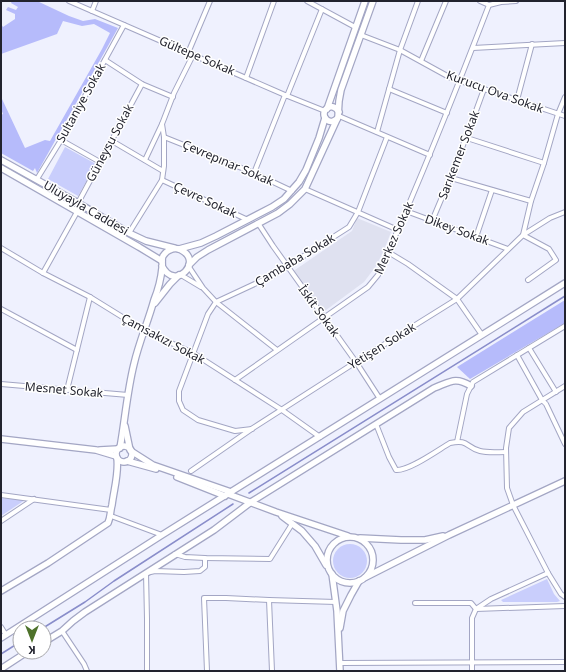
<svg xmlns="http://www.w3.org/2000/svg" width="566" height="672" viewBox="0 0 566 672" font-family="'Noto Sans',sans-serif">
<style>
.built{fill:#dfe1f0}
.green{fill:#c9cefc}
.forest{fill:#b6bbfb}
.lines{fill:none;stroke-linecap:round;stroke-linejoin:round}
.stream{stroke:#898dca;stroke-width:1.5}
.street-casing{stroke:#a3a6c4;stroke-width:6}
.secondary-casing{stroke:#a3a6c4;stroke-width:8}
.street{stroke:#fff;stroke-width:4}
.secondary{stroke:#fff;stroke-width:5.5}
.labels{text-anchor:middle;stroke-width:3;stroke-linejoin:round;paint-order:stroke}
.street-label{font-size:12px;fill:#22232e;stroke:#fff}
</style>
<rect width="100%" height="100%" fill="#eff1fe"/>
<path class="built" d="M357 218 391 232 384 250 376 266 364 282 322 313 292 272 352 231Z"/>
<g class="green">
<path d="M65 147 96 164 78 196 48 179Z"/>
<path d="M1 498 25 500 1 516Z"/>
<circle cx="350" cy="561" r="17"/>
<path d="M547 579 554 594 560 601 557 602H503L501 600Z"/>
</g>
<g class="forest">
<path d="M12 1H37L69 16 83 21 95 19 118 28 37 173 35 168 33 171 1 153V115L3 114 1 109V100L2 99 25 148 45 140 50 141 102 49 110 33 94 24 82 26 63 21 57 34 1 54V24L3 27 15 19V14L6 10 8 7 16 10 18 7 11 3Z"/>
<path d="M565 300V323L470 379 457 367Z"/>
</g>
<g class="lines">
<g class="stream">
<path d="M249 493 565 296"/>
<path d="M43 628 85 602 114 581 233 504"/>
<path d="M1 654 20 642"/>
</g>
<g class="street-casing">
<g id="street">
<path d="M69 1 285 95 325 111"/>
<path d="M307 1 355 27"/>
<path d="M489 5 501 2 516 1"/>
<path d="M92 11 96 1"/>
<path d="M361 35 400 50 451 78 565 116"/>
<path d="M473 48 565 43"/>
<path d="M188 53 210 1"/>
<path d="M105 60 142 84 173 97"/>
<path d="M421 61 446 1"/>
<path d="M246 78 274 1"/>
<path d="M389 89 447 113"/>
<path d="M287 96 322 9"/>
<path d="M517 100 532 44"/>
<path d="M339 116 430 155"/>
<path d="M377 132 400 50 418 1"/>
<path d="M164 137 254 173 292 191"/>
<path d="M467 138 544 163"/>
<path d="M61 140 100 162"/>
<path d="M112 141 163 171"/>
<path d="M145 160 162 124"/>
<path d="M254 173 285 95"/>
<path d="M451 178 531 201"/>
<path d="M37 179 61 140 124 25"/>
<path d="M162 180 248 220"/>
<path d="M305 189 398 230"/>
<path d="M78 203 142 84"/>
<path d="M406 211 508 249"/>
<path d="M432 221C451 177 468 134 484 89"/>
<path d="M258 223 273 246 356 362 380 399"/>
<path d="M129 233 162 180 164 166V137L162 124 174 93 193 55"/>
<path d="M476 237 492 190"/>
<path d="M1 248 43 273 90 297 145 331 193 353 282 410 320 437"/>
<path d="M388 252 408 264 457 299 482 335"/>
<path d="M189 267 203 288 216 302 277 350"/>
<path d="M43 273 77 212"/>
<path d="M181 275 201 287"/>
<path d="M528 280 556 260 549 249 523 235 531 201 544 163 558 114 565 97"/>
<path d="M1 309 77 350"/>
<path d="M529 348 556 392"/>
<path d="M517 355 542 400 546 404 565 444"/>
<path d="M235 380 368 287 378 275C418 186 454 96 489 5L480 1"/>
<path d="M1 384 128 395"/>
<path d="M565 386 523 412 509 428 506 448 507 488 513 505 548 573 561 594 565 597"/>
<path d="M67 390 90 297"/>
<path d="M376 424 389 457 396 470C409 471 438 450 450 443 469 439 465 447 480 451 488 453 497 452 506 452"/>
<path d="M252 429 235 431 198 420 183 410 179 401V391L208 314 216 302 274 275 349 227 358 212 387 137"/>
<path d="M457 442 467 394 473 382 565 326"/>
<path d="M191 471 253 428 356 362 457 299 523 235 550 218 565 212"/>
<path d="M1 495 111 510"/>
<path d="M111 516 162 535"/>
<path d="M1 521 34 499"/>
<path d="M175 554 185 557 205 558 270 559 292 524"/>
<path d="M269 600 272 671"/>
<path d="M415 603H471L476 609 565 606"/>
<path d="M1 627 6 635"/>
<path d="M62 631 84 664 87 671"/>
<path d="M340 663 565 662"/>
<path d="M147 671V619L146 573 155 571 184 572 200 571 205 567V558"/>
<path d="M207 671 204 598H226L269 600 336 602"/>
<path d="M472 671V618L476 609 491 599 548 573"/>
</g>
</g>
<g class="secondary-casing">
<g id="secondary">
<path d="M327 109 365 1"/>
<path d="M337 119C334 121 331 123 327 120 318 113 331 99 339 112"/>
<path d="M1 160 73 200 129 233 146 241 174 248"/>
<path d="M1 168 139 247 162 261"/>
<path d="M179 249 201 243 216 236 272 207 284 199 299 182 306 170 319 138 325 118"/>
<path d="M189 265 197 257 208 250 278 213 290 204 305 189 338 117 339 101 341 90 373 1"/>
<path d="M155 303 170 284 179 275"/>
<path d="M125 426 130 450"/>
<path d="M1 439 96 450 116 456"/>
<circle cx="124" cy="454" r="8"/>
<path d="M120 448C125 420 127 392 134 364 139 342 148 322 154 300 158 290 161 279 162 268 163 264 161 260 163 256 165 253 167 251 170 250 173 248 178 248 181 250 204 261 175 292 162 266"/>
<path d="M100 450 118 449"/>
<path d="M131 451 153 465 231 492"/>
<path d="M127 461 156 469"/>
<path d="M177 477 225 496"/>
<path d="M228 494 276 512 348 536"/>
<path d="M282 516 302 531 315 546 326 565"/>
<circle cx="350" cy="560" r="23"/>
<path d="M360 538 401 540H425L443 536"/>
<path d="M332 574 337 611 340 671"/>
<path d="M366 577 449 535 565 481"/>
<path d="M1 591 48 563 108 523C111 516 110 512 112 505 114 489 119 473 117 458"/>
<path d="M340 628 343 611 351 595 359 581"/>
<path d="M1 638 162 535 565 283"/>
<path d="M44 642 62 631 73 621 85 612 214 530 251 502 434 388C450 382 455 376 471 386"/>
<path d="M1 669 27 652"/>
</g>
</g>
<use href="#street" class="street"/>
<use href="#secondary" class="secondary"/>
</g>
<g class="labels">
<g class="street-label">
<text transform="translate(197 56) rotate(23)" y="4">Gültepe Sokak</text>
<text transform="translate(495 92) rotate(20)" y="4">Kurucu Ova Sokak</text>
<text transform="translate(81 103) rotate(-61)" y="4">Sultaniye Sokak</text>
<text transform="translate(110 143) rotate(-62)" y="4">Güneysu Sokak</text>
<text transform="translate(459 155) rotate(-69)" y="4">Sarıkemer Sokak</text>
<text transform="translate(228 163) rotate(23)" y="4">Çevrepınar Sokak</text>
<text transform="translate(205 200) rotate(25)" y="4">Çevre Sokak</text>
<text transform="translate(86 208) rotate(30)" y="4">Uluyayla Caddesi</text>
<text transform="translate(457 230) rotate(20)" y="4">Dikey Sokak</text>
<text transform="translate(394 238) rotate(-66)" y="4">Merkez Sokak</text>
<text transform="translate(295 260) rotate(-31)" y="4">Çambaba Sokak</text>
<text transform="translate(319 311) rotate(54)" y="4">İskit Sokak</text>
<text transform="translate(163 339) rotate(28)" y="4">Çamsakızı Sokak</text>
<text transform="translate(382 346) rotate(-32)" y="4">Yetişen Sokak</text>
<text transform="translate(64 390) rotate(5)" y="4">Mesnet Sokak</text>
</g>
</g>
<rect width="566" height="672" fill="none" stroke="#22232e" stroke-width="4"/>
<g transform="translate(32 640) rotate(180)"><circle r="19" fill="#ffffff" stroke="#a7a7ab"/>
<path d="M0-3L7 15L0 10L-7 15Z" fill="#4e722b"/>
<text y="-6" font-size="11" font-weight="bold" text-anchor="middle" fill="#22232e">K</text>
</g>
</svg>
